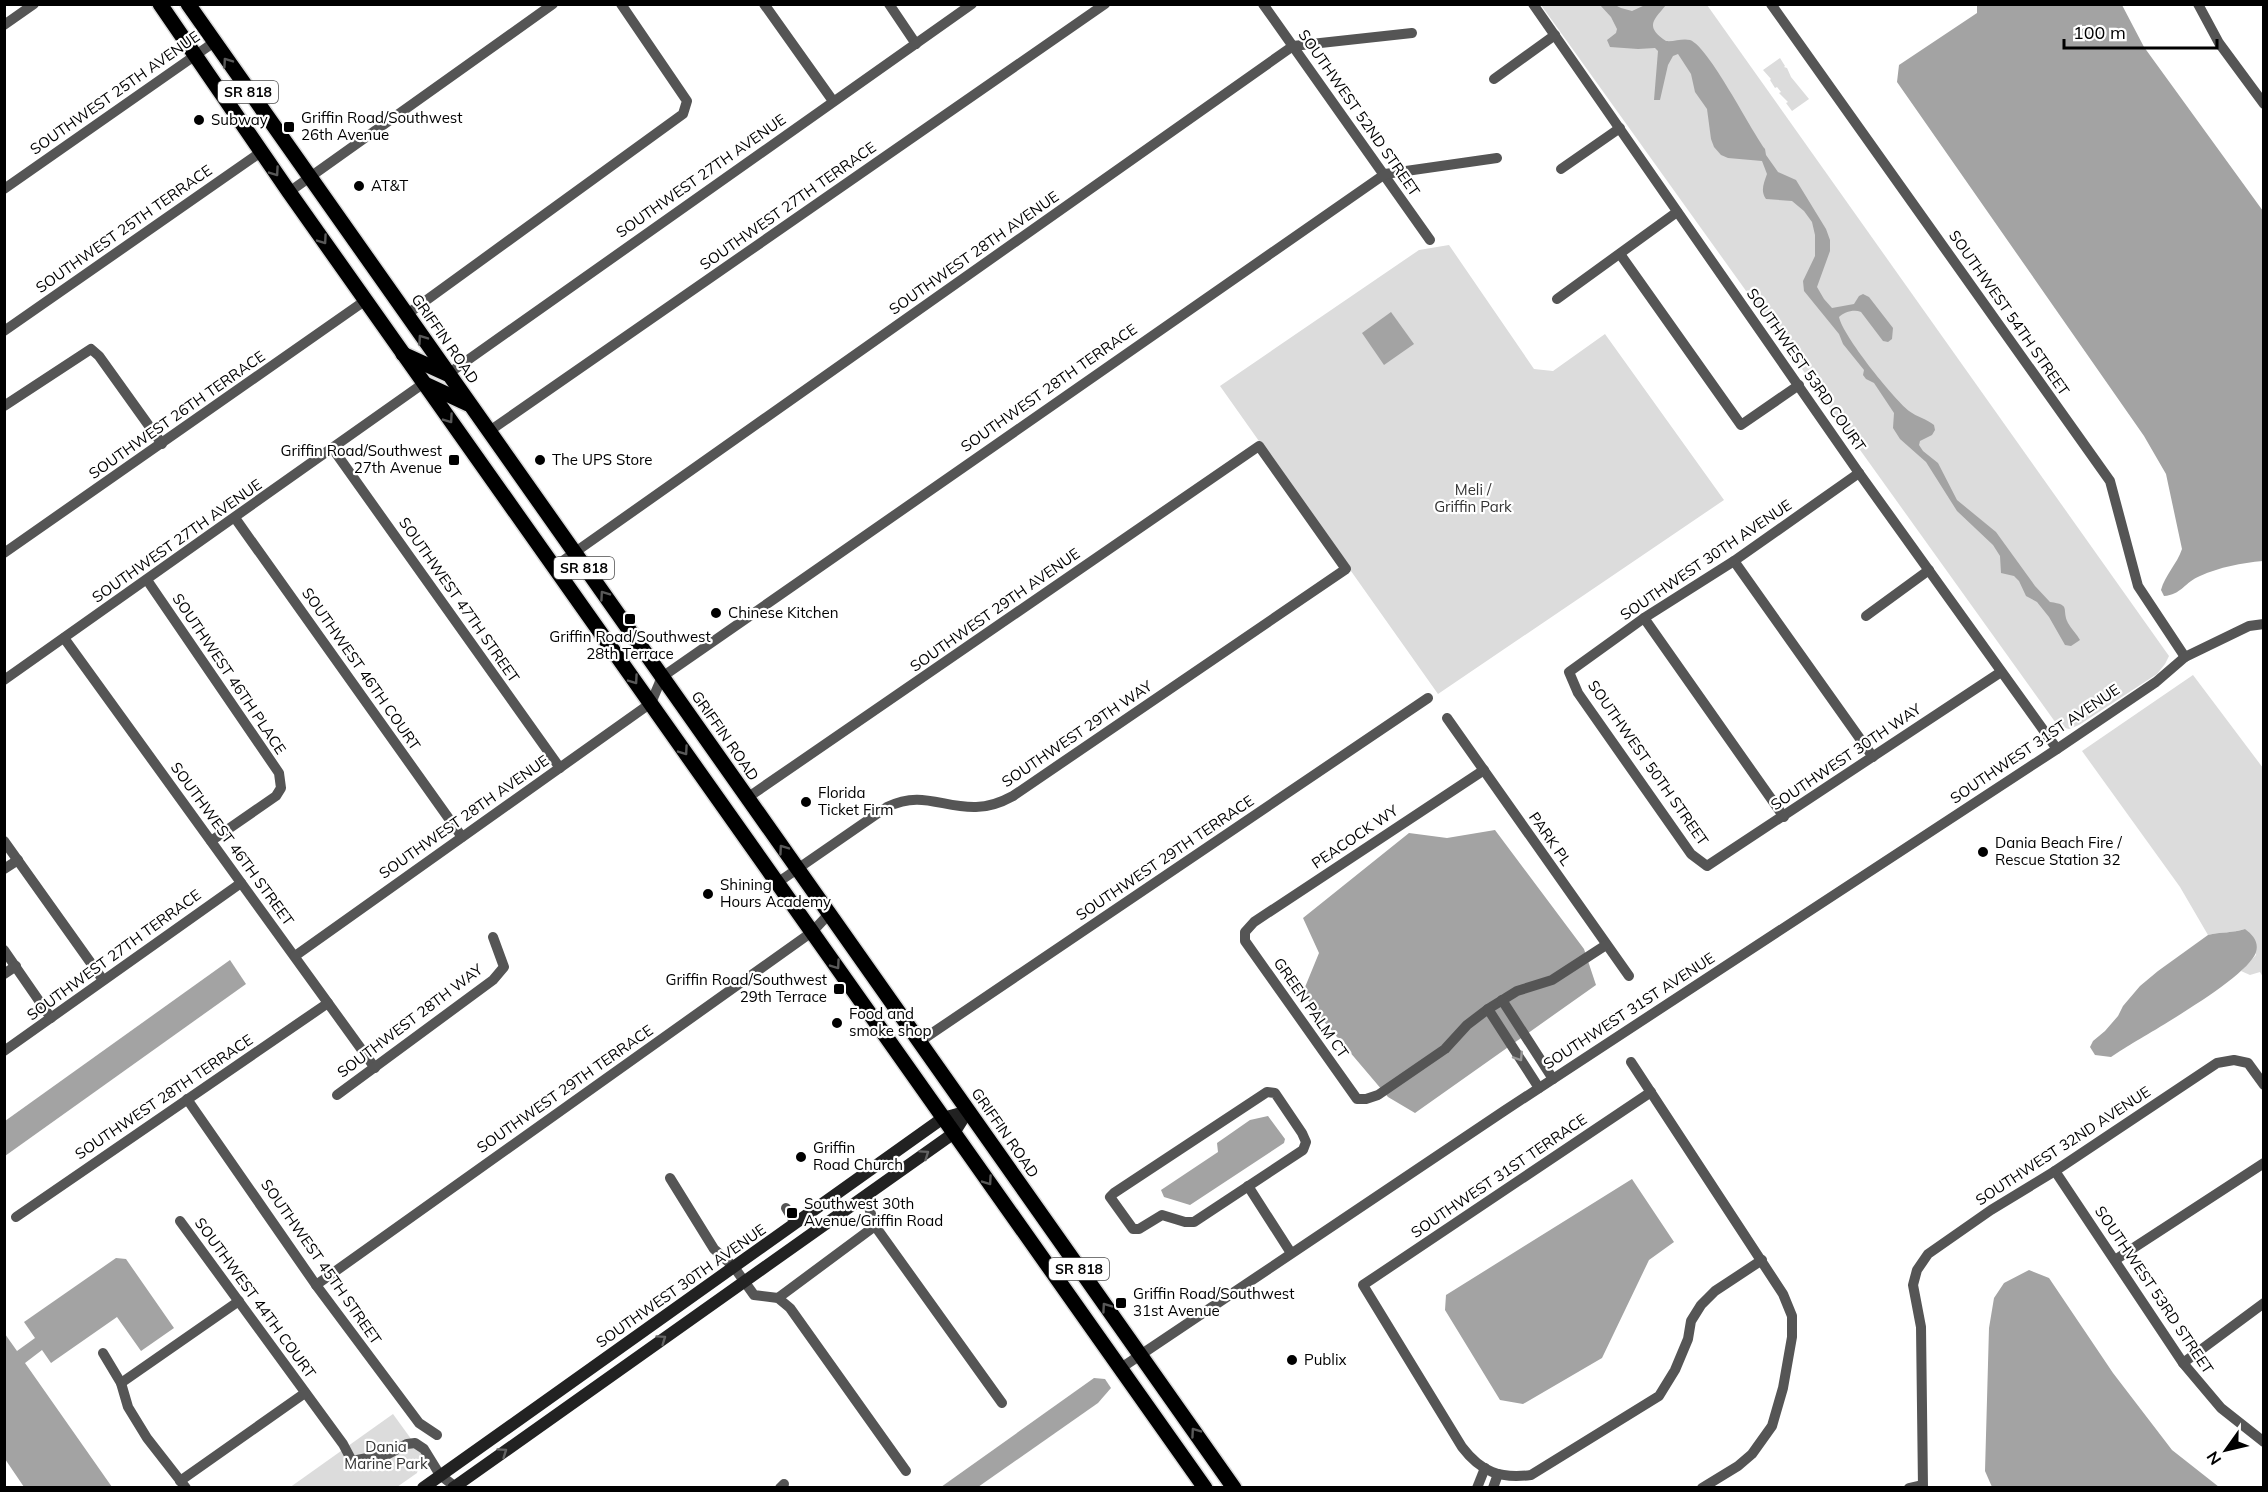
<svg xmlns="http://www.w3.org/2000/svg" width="2268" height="1492" viewBox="0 0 2268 1492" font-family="Mulish,sans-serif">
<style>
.green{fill:#dcdcdc}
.water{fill:#a3a3a3}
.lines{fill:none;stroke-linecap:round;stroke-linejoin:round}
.primary-casing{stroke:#dbdbdb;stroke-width:18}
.minor{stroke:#555;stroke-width:10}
.secondary{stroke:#222;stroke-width:12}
.primary{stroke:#000;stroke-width:15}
.oneway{stroke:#595959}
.oneway2{stroke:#999}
.oneway3{stroke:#646464}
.poi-dot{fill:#000;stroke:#fff;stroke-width:2}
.labels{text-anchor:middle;stroke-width:4.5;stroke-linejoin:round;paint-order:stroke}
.shield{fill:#fff;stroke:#4c4c4c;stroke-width:1.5}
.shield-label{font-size:14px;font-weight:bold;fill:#000}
.street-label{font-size:15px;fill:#000;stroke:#fff}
.poi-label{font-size:15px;fill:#000;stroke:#fff;text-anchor:start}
.park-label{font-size:15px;fill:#333;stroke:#fff}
</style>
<rect width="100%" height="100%" fill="#fff"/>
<g class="green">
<path d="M1541 5H1707L2169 656 2165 664 2157 674 2079 725 2069 729 2058 726Z"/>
<path d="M1780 58 1785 66 1784 67 1787 68 1791 77 1809 99 1792 111 1786 103 1788 102 1779 93 1781 92 1777 87 1775 88 1770 80 1771 79 1763 70Z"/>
<path d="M1449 245 1534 369 1553 371 1605 334 1724 500 1438 694 1220 386 1419 250Z"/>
<path d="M2193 675 2263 768V977L2260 972 2250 975 2241 971 2256 955 2245 929C2232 933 2220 932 2208 935L2180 887 2082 751Z"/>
<path d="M393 1414 422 1454 417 1473 397 1487 289 1488Z"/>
</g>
<g class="water">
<path d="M1600 5H1615L1621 8 1632 11 1645 5H1666C1654 20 1644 26 1666 41 1674 42 1682 38 1690 40 1709 47 1750 129 1765 149L1766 155 1778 172 1796 180 1826 229 1830 240V251L1817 287 1824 299 1832 308 1854 304 1859 296 1863 294 1869 297 1893 328 1892 339 1888 342 1883 341 1861 312C1854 309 1844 312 1839 317 1843 336 1892 397 1909 411 1917 417 1927 419 1934 425L1935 430 1932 435 1920 441 1919 445 1923 451 1938 463 1957 500 1996 532 2035 586 2050 602C2072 605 2061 609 2068 623 2071 629 2077 634 2080 640L2071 646 2065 645 2049 617 2037 602 2026 596 2019 581 2014 576 2001 573 2000 556 1993 545 1957 511 1926 462 1900 439 1893 428 1894 413 1874 383 1866 379 1863 375 1864 370 1843 344 1839 334 1804 291 1803 281 1815 256V235L1812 222 1804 211 1792 201 1766 199C1760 191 1764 183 1767 174L1762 161 1728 158 1721 155 1714 147 1711 139 1707 109 1695 92 1691 74 1678 54 1673 56 1668 65 1660 100H1654L1658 51 1655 48 1638 49 1610 47 1607 40 1616 33 1617 29 1611 17Z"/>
<path d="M1977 5H2122L2144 47 2263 211V561C2241 563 2220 567 2200 576 2185 582 2181 595 2164 596L2161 590C2165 575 2177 564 2182 549L2166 474 2144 436 1897 82 1899 65 1977 13Z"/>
<path d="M1391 312 1414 344 1384 365 1362 333Z"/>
<path d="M1495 830 1584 949 1596 985 1415 1113 1388 1097 1315 1011 1303 992 1319 953 1303 918 1409 833 1447 838Z"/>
<path d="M2245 929C2253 935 2259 942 2256 952 2248 978 2147 1034 2120 1051L2111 1057 2095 1055 2090 1047 2093 1041 2105 1031 2118 1016 2123 1006 2140 986 2158 971 2208 935C2220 932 2233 933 2245 929Z"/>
<path d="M230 960 246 984 5 1156V1121Z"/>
<path d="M1268 1116 1285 1139 1284 1143 1190 1205 1164 1197 1161 1190 1218 1152 1217 1143 1250 1120Z"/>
<path d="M1632 1179 1674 1242 1649 1260 1602 1358 1523 1404 1500 1400 1445 1310 1446 1295Z"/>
<path d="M116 1258 126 1259 174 1328 141 1351 117 1317 51 1363 42 1350 25 1363 112 1487H24L5 1459V1334L17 1351 35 1338 24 1322Z"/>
<path d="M2029 1270 2049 1278 2113 1373 2172 1450 2219 1487H1992L1985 1471 1989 1328 1994 1298 2004 1283Z"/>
<path d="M1094 1378 1105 1379 1111 1388 1098 1403 978 1487H941Z"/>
</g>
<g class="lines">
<g class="primary-casing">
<g id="primary">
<path d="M160 4 289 192 1205 1488"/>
<path d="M188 4 1234 1488"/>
<path d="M403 354 447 374"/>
<path d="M425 384 468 404"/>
</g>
</g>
<g class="minor">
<path d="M764 4 833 101"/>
<path d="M889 4 916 44"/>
<path d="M1263 4 1430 240"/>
<path d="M1533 4 1859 473 2057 749"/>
<path d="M1771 4 2110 481 2138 586 2185 657"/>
<path d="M2198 4 2219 43 2264 104"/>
<path d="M4 25 34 4"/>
<path d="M1494 79 1555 35"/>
<path d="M1561 169 1620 128"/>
<path d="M4 189 213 43"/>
<path d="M289 192 553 4"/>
<path d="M1620 254 1741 425 1799 385"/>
<path d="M1557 299 1677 212"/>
<path d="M406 315 683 114 687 101 621 4"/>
<path d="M4 331 261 152"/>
<path d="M448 374 972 4"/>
<path d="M4 406 91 349 99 356 162 444"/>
<path d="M488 432 1105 4"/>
<path d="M333 449 560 768"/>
<path d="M1859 473 1734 561 1644 618 1569 672 1578 693 1691 854 1707 866 2001 672"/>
<path d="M235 518 462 837"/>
<path d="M4 553 366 300"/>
<path d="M1734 561 1873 757"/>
<path d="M554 567 1293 46 1412 33"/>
<path d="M147 580 279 773 281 788 276 796 211 841"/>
<path d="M1866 616 1929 570"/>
<path d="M1644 618 1784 817"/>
<path d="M64 638 375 1068"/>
<path d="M4 680 424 383"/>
<path d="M1447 718 1629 976"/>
<path d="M1484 770 1254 922 1245 932V941L1357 1099H1366L1378 1095 1445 1049 1467 1025 1488 1009 1517 991 1552 980 1606 945"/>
<path d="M747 798 1259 446 1346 569 1013 796C1002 802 989 807 976 807 942 808 922 790 887 807L777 883"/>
<path d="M4 841 103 980"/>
<path d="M4 869 18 860"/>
<path d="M4 950 51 1018"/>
<path d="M295 956 651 703 662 677 1385 174 1497 158"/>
<path d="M4 974 16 966"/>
<path d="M1502 1000 1553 1079"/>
<path d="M1488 1009 1539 1088"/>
<path d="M919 1042 1428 698"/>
<path d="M4 1051 241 883"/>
<path d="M1631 1062 1783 1294 1792 1316V1337L1783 1388 1772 1426 1752 1454 1738 1466 1702 1488"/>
<path d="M1267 1092 1275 1093 1302 1133 1306 1142 1303 1150 1194 1222H1185L1162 1215 1139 1229H1133L1110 1197 1114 1193Z"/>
<path d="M1651 1092 1363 1285 1462 1447C1481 1472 1500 1479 1531 1475L1659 1396 1675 1370 1688 1339 1691 1321 1701 1305 1715 1291 1762 1260"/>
<path d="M337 1095 493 980 504 967 493 937"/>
<path d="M187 1099 316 1285 419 1423 437 1435"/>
<path d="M2055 1171 2183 1363 2221 1408 2264 1442"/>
<path d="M670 1178 714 1249 734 1267 754 1295 778 1298 790 1308 906 1471"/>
<path d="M1248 1186 1291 1253"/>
<path d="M867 1194 869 1208 875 1226 1002 1403"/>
<path d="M786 1208 795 1223"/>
<path d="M16 1217 328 1003"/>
<path d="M180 1221 343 1444 352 1461 388 1454 407 1444 415 1443 424 1449 440 1475 457 1488"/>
<path d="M2115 1260 2264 1163"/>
<path d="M316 1285 812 932 829 914"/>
<path d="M778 1298 875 1226"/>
<path d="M103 1353 121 1383 128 1407 147 1438 186 1488"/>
<path d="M2183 1363 2264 1303"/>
<path d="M1121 1368 1504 1111 2057 749 2156 682 2185 657 2249 626 2264 624"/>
<path d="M121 1383 239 1301"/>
<path d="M180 1481 305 1393"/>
<path d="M780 1488 784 1484"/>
<path d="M1477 1488 1485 1468"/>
<path d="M1493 1488 1498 1474"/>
<path d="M1909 1488 1922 1485"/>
<path d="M1923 1488 1921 1327 1913 1285 1917 1270 1928 1254 1991 1210 2055 1171 2217 1063 2234 1060 2248 1063 2264 1085"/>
</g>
<g class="secondary">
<path d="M423 1488 943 1118 968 1111"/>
<path d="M453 1488 954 1133 968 1111"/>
</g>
<use href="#primary" class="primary"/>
</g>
<defs><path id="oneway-chevron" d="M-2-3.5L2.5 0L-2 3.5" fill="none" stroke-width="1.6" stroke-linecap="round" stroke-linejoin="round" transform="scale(1.5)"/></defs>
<g class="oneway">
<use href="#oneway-chevron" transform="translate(227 62) rotate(-125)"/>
<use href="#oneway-chevron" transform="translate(275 172) rotate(55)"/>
<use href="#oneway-chevron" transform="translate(323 240) rotate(55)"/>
<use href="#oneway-chevron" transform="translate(422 339) rotate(-125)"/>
<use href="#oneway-chevron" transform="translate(449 419) rotate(55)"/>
<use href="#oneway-chevron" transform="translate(604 595) rotate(-125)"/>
<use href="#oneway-chevron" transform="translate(634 680) rotate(55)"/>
<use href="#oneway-chevron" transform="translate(684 751) rotate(55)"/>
<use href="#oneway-chevron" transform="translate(783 849) rotate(-125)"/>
<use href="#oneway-chevron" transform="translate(836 965) rotate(55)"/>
<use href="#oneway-chevron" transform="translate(988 1181) rotate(55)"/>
<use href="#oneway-chevron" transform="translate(1106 1307) rotate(-125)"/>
<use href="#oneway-chevron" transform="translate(1195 1432) rotate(-125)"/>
</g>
<use class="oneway2" href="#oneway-chevron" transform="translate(1519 1057) rotate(57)"/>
<g class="oneway3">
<use href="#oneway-chevron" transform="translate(925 1154) rotate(-35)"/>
<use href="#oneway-chevron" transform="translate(662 1339) rotate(-35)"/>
<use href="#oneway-chevron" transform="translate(503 1452) rotate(-35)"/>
</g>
<g class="poi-dot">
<circle cx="199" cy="120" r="6"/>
<rect x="283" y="121" width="12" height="12" rx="3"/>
<circle cx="359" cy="186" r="6"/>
<rect x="448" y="454" width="12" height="12" rx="3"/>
<circle cx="540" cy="460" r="6"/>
<circle cx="716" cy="613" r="6"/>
<rect x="624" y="613" width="12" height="12" rx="3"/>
<circle cx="806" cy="802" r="6"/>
<circle cx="1983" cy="852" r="6"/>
<circle cx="708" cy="894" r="6"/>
<rect x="833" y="983" width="12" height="12" rx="3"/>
<circle cx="837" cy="1023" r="6"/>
<circle cx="801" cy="1157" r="6"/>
<rect x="786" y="1207" width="12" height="12" rx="3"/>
<rect x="1115" y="1297" width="12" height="12" rx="3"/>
<circle cx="1292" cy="1360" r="6"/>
</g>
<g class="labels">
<g class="shield">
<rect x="218" y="81" width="60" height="22" rx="4.5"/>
<rect x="554" y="557" width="60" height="22" rx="4.5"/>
<rect x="1049" y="1258" width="60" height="22" rx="4.5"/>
</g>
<g class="shield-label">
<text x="248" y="97">SR 818</text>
<text x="584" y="573">SR 818</text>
<text x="1079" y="1274">SR 818</text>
</g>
<g class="street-label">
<text transform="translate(115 93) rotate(-35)" y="5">SOUTHWEST 25TH AVENUE</text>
<text transform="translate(1359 113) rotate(55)" y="5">SOUTHWEST 52ND STREET</text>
<text transform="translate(701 176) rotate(-35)" y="5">SOUTHWEST 27TH AVENUE</text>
<text transform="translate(788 206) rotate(-35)" y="5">SOUTHWEST 27TH TERRACE</text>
<text transform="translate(124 229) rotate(-35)" y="5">SOUTHWEST 25TH TERRACE</text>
<text transform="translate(974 253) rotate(-35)" y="5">SOUTHWEST 28TH AVENUE</text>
<text transform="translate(2009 313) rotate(55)" y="5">SOUTHWEST 54TH STREET</text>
<text transform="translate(445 339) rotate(55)" y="5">GRIFFIN ROAD</text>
<text transform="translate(1806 370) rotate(55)" y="5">SOUTHWEST 53RD COURT</text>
<text transform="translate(1049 388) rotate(-35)" y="5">SOUTHWEST 28TH TERRACE</text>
<text transform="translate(177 415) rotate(-35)" y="5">SOUTHWEST 26TH TERRACE</text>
<text transform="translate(177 541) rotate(-35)" y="5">SOUTHWEST 27TH AVENUE</text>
<text transform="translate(1706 560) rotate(-34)" y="5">SOUTHWEST 30TH AVENUE</text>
<text transform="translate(459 600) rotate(55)" y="5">SOUTHWEST 47TH STREET</text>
<text transform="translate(995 610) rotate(-35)" y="5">SOUTHWEST 29TH AVENUE</text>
<text transform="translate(361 669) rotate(55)" y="5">SOUTHWEST 46TH COURT</text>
<text transform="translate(229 674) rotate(56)" y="5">SOUTHWEST 46TH PLACE</text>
<text transform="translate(1077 734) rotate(-34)" y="5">SOUTHWEST 29TH WAY</text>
<text transform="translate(725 736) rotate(55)" y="5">GRIFFIN ROAD</text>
<text transform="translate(2035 744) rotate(-34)" y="5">SOUTHWEST 31ST AVENUE</text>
<text transform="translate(1846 757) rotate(-34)" y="5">SOUTHWEST 30TH WAY</text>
<text transform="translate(1648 763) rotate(55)" y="5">SOUTHWEST 50TH STREET</text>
<text transform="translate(464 817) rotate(-35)" y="5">SOUTHWEST 28TH AVENUE</text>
<text transform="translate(1355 837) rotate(-34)" y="5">PEACOCK WY</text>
<text transform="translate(1550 839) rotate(55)" y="5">PARK PL</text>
<text transform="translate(232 844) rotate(54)" y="5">SOUTHWEST 46TH STREET</text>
<text transform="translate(1165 858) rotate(-34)" y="5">SOUTHWEST 29TH TERRACE</text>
<text transform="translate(114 955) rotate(-36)" y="5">SOUTHWEST 27TH TERRACE</text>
<text transform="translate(1311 1008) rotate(55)" y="5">GREEN PALM CT</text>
<text transform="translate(1629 1011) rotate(-33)" y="5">SOUTHWEST 31ST AVENUE</text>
<text transform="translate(410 1021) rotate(-37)" y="5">SOUTHWEST 28TH WAY</text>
<text transform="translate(565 1089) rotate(-35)" y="5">SOUTHWEST 29TH TERRACE</text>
<text transform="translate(164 1097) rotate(-34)" y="5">SOUTHWEST 28TH TERRACE</text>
<text transform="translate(1005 1133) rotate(55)" y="5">GRIFFIN ROAD</text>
<text transform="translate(2063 1146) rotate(-33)" y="5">SOUTHWEST 32ND AVENUE</text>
<text transform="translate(1499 1176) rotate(-34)" y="5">SOUTHWEST 31ST TERRACE</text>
<text transform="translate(321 1262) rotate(55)" y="5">SOUTHWEST 45TH STREET</text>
<text transform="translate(681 1286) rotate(-35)" y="5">SOUTHWEST 30TH AVENUE</text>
<text transform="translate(2154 1290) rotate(56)" y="5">SOUTHWEST 53RD STREET</text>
<text transform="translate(255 1298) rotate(54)" y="5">SOUTHWEST 44TH COURT</text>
</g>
<g class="poi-label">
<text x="301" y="123">Griffin Road/Southwest<tspan x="301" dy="17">26th Avenue</tspan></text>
<text x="211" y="125">Subway</text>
<text x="371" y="191">AT&amp;T</text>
<text x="442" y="456" text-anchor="end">Griffin Road/Southwest<tspan x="442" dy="17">27th Avenue</tspan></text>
<text x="552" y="465">The UPS Store</text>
<text x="728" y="618">Chinese Kitchen</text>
<text x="630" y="642" text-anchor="middle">Griffin Road/Southwest<tspan x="630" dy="17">28th Terrace</tspan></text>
<text x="818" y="798">Florida<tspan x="818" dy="17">Ticket Firm</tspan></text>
<text x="1995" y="848">Dania Beach Fire /<tspan x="1995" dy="17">Rescue Station 32</tspan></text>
<text x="720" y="890">Shining<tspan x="720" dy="17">Hours Academy</tspan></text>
<text x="827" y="985" text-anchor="end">Griffin Road/Southwest<tspan x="827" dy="17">29th Terrace</tspan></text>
<text x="849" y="1019">Food and<tspan x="849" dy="17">smoke shop</tspan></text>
<text x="813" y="1153">Griffin<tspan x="813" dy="17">Road Church</tspan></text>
<text x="804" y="1209">Southwest 30th<tspan x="804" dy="17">Avenue/Griffin Road</tspan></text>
<text x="1133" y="1299">Griffin Road/Southwest<tspan x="1133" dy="17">31st Avenue</tspan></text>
<text x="1304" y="1365">Publix</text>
</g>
<g class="park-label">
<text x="1473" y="495">Meli /<tspan x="1473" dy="17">Griffin Park</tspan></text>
<text x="386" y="1452">Dania<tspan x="386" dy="17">Marine Park</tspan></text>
</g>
</g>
<rect width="2268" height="1492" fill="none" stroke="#000000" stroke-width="12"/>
<g transform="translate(2226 1450) rotate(236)" stroke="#ffffff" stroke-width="4.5" paint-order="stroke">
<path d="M0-4.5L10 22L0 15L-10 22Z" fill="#000000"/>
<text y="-9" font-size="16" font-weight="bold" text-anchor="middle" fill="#000000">N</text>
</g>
<path d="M2064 39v9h153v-9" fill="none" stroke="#000000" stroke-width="3"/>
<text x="2073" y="39" font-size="18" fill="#000000" stroke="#ffffff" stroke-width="4.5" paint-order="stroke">100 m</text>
</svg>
